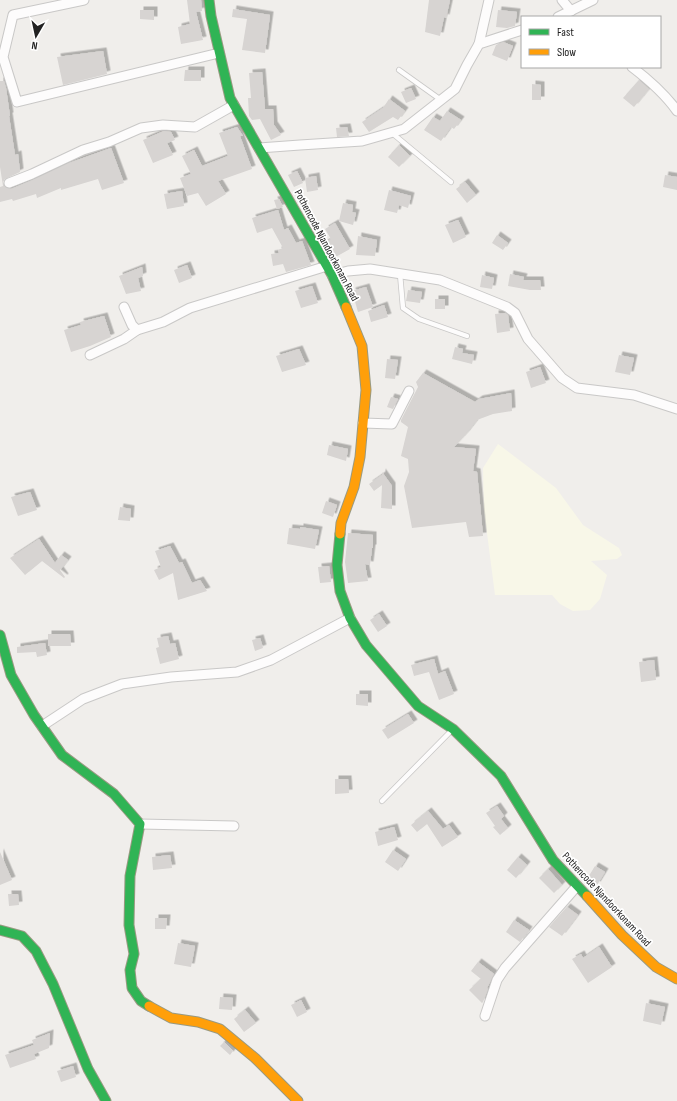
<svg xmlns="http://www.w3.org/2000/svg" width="677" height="1101" viewBox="0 0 677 1101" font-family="'Sofia Sans Condensed',sans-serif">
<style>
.education{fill:#f8f7e8}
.building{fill:#d7d4d2;filter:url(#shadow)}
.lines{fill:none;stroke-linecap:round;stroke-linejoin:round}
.lane-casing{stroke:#c9c8c7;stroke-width:6}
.street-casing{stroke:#c9c8c7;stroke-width:11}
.fast-casing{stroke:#999a82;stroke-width:11}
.slow-casing{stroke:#999a82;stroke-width:11}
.lane{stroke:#fdfcfc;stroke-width:4.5}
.street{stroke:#fdfcfc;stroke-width:9}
.fast{stroke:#30b455;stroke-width:9}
.slow{stroke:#ff9f0a;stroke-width:9}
.labels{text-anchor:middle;stroke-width:3.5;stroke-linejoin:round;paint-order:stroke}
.street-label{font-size:11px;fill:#222;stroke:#fff}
</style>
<defs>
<filter id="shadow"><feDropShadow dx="3.5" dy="-3.5" stdDeviation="0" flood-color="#0004"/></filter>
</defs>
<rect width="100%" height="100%" fill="#f0eeeb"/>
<path class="education" d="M498 444 556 488 583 525 619 548 622 555 617 559 591 561 607 575 600 599 590 610 573 611 560 604 552 595H495L484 510 483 468Z"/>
<g class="building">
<path d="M187 0H201L202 11 196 12 203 40 181 44 178 27 190 24Z"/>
<path d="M429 0H450L446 18 444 17 440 36 425 32Z"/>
<path d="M233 9 270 15 265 53 242 50 247 19 232 17Z"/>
<path d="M140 10H154V20L140 19Z"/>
<path d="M498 10 517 12 515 26 507 28 496 27Z"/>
<path d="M503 42 513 46 507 61 492 55 496 45Z"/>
<path d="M103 51 107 74 63 85 57 57Z"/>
<path d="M185 70H201V81H184Z"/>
<path d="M262 72 265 109H273L274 125 281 135 271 140 260 119 252 120 249 116 248 98H251L249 73Z"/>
<path d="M639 80 649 89 634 107 623 98Z"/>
<path d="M0 81H4L6 88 10 116H9L15 155 18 154 20 172 5 179 3 182 5 187 11 189 35 179 69 163 111 148 124 183 102 190 98 179 61 190V188L37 198 36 194 13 201 12 199 0 202V187L3 186 0 167Z"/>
<path d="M532 84 541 85V100H532Z"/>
<path d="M411 88 416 99 406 103 401 92Z"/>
<path d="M389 99 405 111 398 120 393 117 369 132 362 122 383 108Z"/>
<path d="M447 111 461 120 454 129 451 127 441 141 424 130 433 117 440 121Z"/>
<path d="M237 127 243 136H240L252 169 218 181 226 194 206 206 198 193 187 196 180 178 191 174 182 156 194 150 202 166 228 156 219 133Z"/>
<path d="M347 127 349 136 337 137 336 128Z"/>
<path d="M164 131 171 132 175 140 167 143 173 155 153 163 143 140Z"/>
<path d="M399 145 410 156 399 167 388 157Z"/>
<path d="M297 171 303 183 294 187 288 175Z"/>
<path d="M665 175 677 177V190L663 187Z"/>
<path d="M316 176 318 190 307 192 305 178Z"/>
<path d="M465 182 476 195 467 203 456 189Z"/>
<path d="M389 190 411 196 408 208 399 205 397 213 384 210Z"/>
<path d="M182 191 184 206 167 209 164 194Z"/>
<path d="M279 199 283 207 277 209 274 200Z"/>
<path d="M343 203 353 205 352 212 356 213 353 225 339 221Z"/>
<path d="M278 210 284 230 288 228 296 243 302 241 311 265 286 272 283 264 273 266 271 254 279 253 278 250 283 248 272 228 257 233 252 218Z"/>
<path d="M458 220 466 237 453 243 445 225Z"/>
<path d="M335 223 350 249 332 259 323 244 331 239 325 229Z"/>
<path d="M497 235 508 243 503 250 492 243Z"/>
<path d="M358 236 377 240 375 256 356 255Z"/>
<path d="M187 265 192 278 179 283 174 270Z"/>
<path d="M142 267 143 276 138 278 141 291 126 294 119 276Z"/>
<path d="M510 274 524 277 523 280H540L541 290H530L508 286Z"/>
<path d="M482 275 494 278 492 289 480 287Z"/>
<path d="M312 286 318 303 301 308 295 291Z"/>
<path d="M366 287 373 307 358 312 352 291Z"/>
<path d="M408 290 422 292 420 303 406 301Z"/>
<rect x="435" y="299" width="10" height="10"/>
<path d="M384 305 388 317 371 322 368 311Z"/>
<path d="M505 313 508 315 510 331 497 333 495 314Z"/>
<path d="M104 316 111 337 90 346 71 352 64 330 81 325 80 322Z"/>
<path d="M455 347 463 349 462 353 474 355 472 364 452 359Z"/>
<path d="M299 349 306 365 282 372 276 356Z"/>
<path d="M619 355 634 358 630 375 615 372Z"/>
<path d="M387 359 398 360 395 379 385 378Z"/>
<path d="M540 367 546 383 531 388 526 372Z"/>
<path d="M423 373 475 402 479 399 511 393 512 411 493 414 477 420 466 434 454 447 476 449 473 471 477 472 483 536 469 537 466 522 412 528 404 486 409 472 408 459 401 456 408 427 401 422V420L418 387 416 382Z"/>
<path d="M391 397 398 399 393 409 387 407Z"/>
<path d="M329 445 348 449 346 461 327 455Z"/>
<path d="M382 472 392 486V509L381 508 382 485 374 491 369 484 382 475Z"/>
<path d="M30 492 37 510 18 516 11 497Z"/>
<path d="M326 501 337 505 333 517 322 513Z"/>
<path d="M120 507 131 509 130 521 118 520Z"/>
<path d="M300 527 319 530 315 549 287 544 289 528 300 529Z"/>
<path d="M348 533 373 535V548H372L370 565 365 564 368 581 348 583 345 562Z"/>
<path d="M39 539 55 563 61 555 68 560 60 570 65 577 64 578 42 561 25 575 10 558Z"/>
<path d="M170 546 179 563 182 562 192 583 200 580 207 591 178 600 173 573 159 580 154 570 161 567 155 551Z"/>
<path d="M329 566 331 582 320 583 318 567Z"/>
<path d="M379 614 387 626 378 632 370 620Z"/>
<path d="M48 634H70L71 646H48Z"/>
<path d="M168 636 170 644 175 643 179 659 160 664 156 648 159 647 157 638Z"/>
<path d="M260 638 263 648 255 651 252 640Z"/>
<path d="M45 643 47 655 37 657 36 652 17 653V647Z"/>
<path d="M434 659 438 674 445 671 454 694 439 700 429 672 414 676 411 665Z"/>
<path d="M654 660 656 680 641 682 639 662Z"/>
<path d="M356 694H368V706L356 705Z"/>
<path d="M408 714 414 723 388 739 382 730Z"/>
<path d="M335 779H348L349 793 335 794Z"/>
<path d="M497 806 504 816 501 819 508 828 500 835 493 827 495 826 486 813Z"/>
<path d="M428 811 443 829 449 825 458 837 442 847 427 824 417 832 411 825Z"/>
<path d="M394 827 398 840 378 846 375 832Z"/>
<path d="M393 850 406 859 398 871 385 862Z"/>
<path d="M0 852 12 880 0 885Z"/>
<path d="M170 855 172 868 153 870 152 857Z"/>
<path d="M518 857 527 865 516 878 507 870Z"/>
<path d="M595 866 605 872 597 885 587 879Z"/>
<path d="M548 869 562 885 554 893 539 878Z"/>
<path d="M8 894H18L19 905 9 906Z"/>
<path d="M567 907 578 915 562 936 549 927Z"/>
<path d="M155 918H167L166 929H155Z"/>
<path d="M514 920 529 930 520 942 506 932Z"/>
<path d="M178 943 195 946 191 967 174 964Z"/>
<path d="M599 947 612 967 588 983 572 959 581 954 583 958Z"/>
<path d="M478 962 494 974 487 988 488 989 483 1002 482 1003 469 990 481 979 471 971Z"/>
<path d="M220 997 233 998 232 1010 219 1009Z"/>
<path d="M301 1000 307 1012 297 1017 291 1005Z"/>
<path d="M646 1003 665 1007 661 1025 643 1021Z"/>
<path d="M245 1010 256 1023 244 1032 234 1019Z"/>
<path d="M50 1033 49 1048 34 1054 36 1059 10 1068 5 1055 34 1045 32 1040Z"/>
<path d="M224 1042 233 1051 230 1055 220 1046Z"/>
<path d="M73 1066 76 1077 61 1082 57 1071Z"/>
</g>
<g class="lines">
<g class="lane-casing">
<g id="lane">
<path d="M399 70 441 100"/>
<path d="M392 133 451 182"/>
<path d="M400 274 403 308 419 319 467 336"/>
<path d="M382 801 452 730"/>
</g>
</g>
<g class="street-casing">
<g id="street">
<path d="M84 0 13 15 3 57 17 102 219 53"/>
<path d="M562 0 571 11"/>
<path d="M558 17 593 0"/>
<path d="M479 44 489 0"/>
<path d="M632 67C649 80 665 94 677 111"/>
<path d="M259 148 300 145 362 141 404 129 455 89 467 65 479 44 522 30"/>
<path d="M9 183 32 174 83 150 109 142 141 128 163 125 195 127 234 105"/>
<path d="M332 275 348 271 370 269 440 280 507 307 515 313 528 339 562 378 577 388 634 395 677 409"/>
<path d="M124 307 132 325 137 330 163 322 190 308 327 266"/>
<path d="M90 355 124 339 137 330"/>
<path d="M363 423 392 424 409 391"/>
<path d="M42 726 83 699 122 684 171 677 237 672 271 660 350 618"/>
<path d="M140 824 234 826"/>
<path d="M485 1016 497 980 505 968 577 886"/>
</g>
</g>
<g class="fast-casing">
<g id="fast">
<path d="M209 0 211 16 230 98 332 275 346 307"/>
<path d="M340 534 337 565 340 591 350 618 366 645 418 706 453 729 501 776 553 860 587 896"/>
<path d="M0 635 11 675 34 715 62 755 114 794 140 824 130 876 129 925 134 954 130 970 132 988 141 1001 149 1006"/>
<path d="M0 930 22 936 36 951 53 984 88 1069 106 1101"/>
</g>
</g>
<g class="slow-casing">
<g id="slow">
<path d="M340 534 341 523 354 487 360 457 366 390 362 346 346 307"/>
<path d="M587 896 622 935 656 967 677 979"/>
<path d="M149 1006 171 1018 198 1022 220 1029 255 1058 298 1101"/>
</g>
</g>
<use href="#lane" class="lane"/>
<use href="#street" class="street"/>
<use href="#fast" class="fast"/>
<use href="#slow" class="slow"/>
</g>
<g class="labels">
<g class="street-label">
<text transform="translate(327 245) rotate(62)" y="4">Pothencode Njandoorkonam Road</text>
<text transform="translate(607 899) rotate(47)" y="4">Pothencode Njandoorkonam Road</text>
</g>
</g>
<rect x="521" y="16" width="140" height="52" fill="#ffffff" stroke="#a7a7a7"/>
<rect x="529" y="29" width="20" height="6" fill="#30b455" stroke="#a7a7a7"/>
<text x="557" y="36" font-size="12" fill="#222222">Fast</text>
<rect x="529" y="49" width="20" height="6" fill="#ff9f0a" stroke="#a7a7a7"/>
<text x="557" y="56" font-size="12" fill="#222222">Slow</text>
<g transform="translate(36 36) rotate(189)" stroke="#ffffff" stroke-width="3" paint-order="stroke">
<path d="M0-3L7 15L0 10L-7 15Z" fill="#222222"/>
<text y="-6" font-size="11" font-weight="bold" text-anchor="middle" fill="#222222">N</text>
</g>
</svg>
